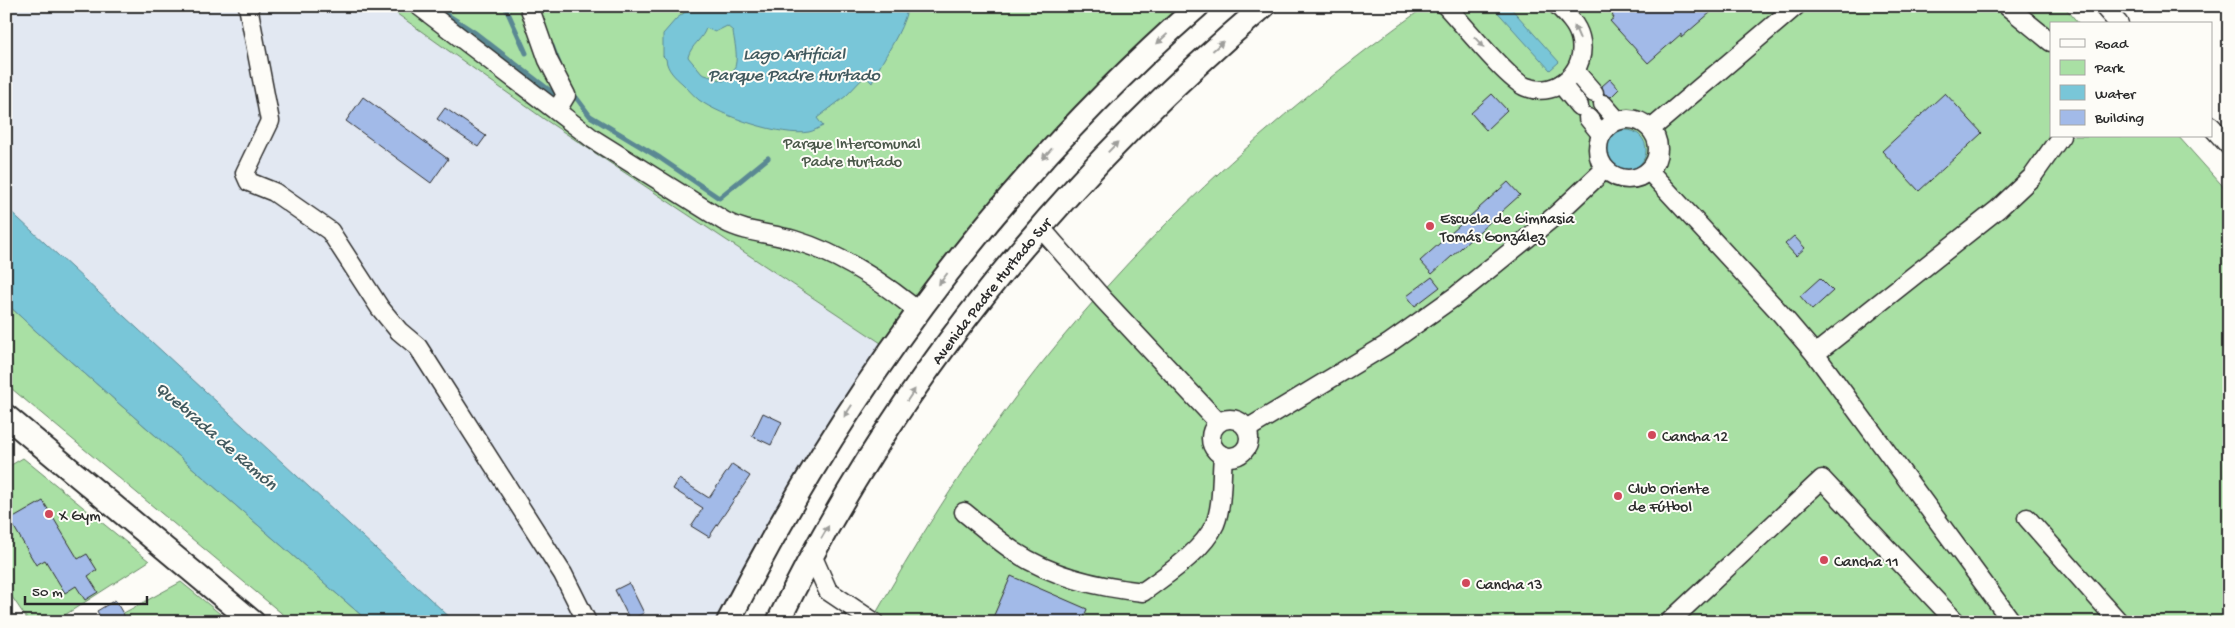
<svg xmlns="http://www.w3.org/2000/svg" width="2235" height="628" viewBox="0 0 2235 628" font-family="'Gochi Hand',sans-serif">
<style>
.built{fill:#e2e8f2}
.green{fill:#a9e0a4;stroke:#6a8668}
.water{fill:#79c6d8;stroke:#5a8893;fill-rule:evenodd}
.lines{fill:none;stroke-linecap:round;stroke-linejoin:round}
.stream{stroke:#5a8893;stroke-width:5}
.building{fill:#a2bae8;stroke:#2b2b2b}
.minor-casing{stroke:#2b2b2b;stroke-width:21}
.major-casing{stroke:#2b2b2b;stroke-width:26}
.minor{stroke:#fdfcf7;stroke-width:18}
.major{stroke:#fdfcf7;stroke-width:22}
.oneway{fill:#9e9e9b}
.poi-dot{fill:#d1495b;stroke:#fdfcf7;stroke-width:2}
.labels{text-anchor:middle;stroke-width:4;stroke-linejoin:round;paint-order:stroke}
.park-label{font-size:16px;fill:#4a5849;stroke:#fdfcf7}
.poi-label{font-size:16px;fill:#2b2b2b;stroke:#fdfcf7;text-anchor:start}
.street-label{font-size:16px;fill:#2b2b2b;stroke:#fdfcf7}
.water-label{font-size:18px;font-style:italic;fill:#425a5f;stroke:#fdfcf7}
</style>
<rect width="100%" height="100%" fill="#fdfcf7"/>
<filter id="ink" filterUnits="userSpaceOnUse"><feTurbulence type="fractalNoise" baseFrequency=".02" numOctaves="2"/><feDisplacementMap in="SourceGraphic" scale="10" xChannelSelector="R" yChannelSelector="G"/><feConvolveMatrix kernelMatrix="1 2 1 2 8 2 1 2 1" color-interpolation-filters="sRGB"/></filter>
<g filter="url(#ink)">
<path class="built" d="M6 6H386L544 119 884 345 719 622H455L6 207Z"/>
<g class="green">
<path d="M386 6H1183L884 345 544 119Z"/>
<path d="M1426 6H2064L2079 24H2051V136H2178L2229 193V622H871C915 545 961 470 1014 399 1129 246 1270 116 1426 6Z"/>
<path d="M6 303 37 332 369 622H292L6 384Z"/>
<path d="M23 458 149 561 54 622H29L6 588V468Z"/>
<path d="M181 582 230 622H107Z"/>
</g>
<g class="water">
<path d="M693 6H908C902 35 883 56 872 83L865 76 846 96 817 118 823 126C818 128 814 131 809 132 782 137 721 116 699 100 693 95 688 89 683 84 675 77 667 70 666 59L663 56V34L676 19ZM727 26 733 31C735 48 743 70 723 81L702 74 688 57C691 45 703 39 706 28L715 32Z"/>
<path d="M1492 6H1509L1559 62 1550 70Z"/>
<circle cx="1626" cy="150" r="20"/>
<path d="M6 207 455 622H369L37 332 6 303Z"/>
</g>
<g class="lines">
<g class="stream">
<path d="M434 6 474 32 553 93"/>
<path d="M505 6 526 53"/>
<path d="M552 46 560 66"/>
<path d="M572 92 590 116 660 158 719 198 768 158"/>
</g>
</g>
<g class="building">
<path d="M1622 6H1718L1681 38V34L1648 63 1610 21 1614 18 1612 15Z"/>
<path d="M1610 79 1619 89 1611 97 1604 94 1602 86Z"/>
<path d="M1945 93 1982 133 1919 191 1882 151Z"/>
<path d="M1492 94 1507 110 1486 130 1471 113Z"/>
<path d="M363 97 448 159 431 183 346 121Z"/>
<path d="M445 108 486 136 478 147 437 119Z"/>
<path d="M1508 182 1520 195 1432 274 1420 261Z"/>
<path d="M1794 236 1805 248 1796 256 1785 244Z"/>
<path d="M1432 277 1440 287 1415 306 1407 296Z"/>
<path d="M1820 278 1833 291 1812 310 1800 296Z"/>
<path d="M763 413 782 422 771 445 752 436Z"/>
<path d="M732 464 750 476 709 537 691 526 703 508 673 489 679 479 709 498Z"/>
<path d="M43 501 78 559 87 554 97 570 88 576 98 592 85 600 76 586 65 593 45 560 36 565 10 520Z"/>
<path d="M1011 576 1087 609 1082 622H991Z"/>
<path d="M629 583 644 613 630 620 615 590Z"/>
<path d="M115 600 125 617 117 622H103L97 611Z"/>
</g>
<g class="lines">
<g class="minor-casing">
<g id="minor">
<path d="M248 6 270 121 245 173 249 182 274 192 330 231 380 308 399 331 418 347 563 574 587 622"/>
<path d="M419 6 593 139 724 221C746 233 770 233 794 240 837 253 878 279 913 307V317"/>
<path d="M529 6 548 60 566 95 557 110"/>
<path d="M1446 6C1462 23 1509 81 1526 87 1558 99 1589 69 1580 37 1577 25 1567 15 1558 6"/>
<path d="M2007 6 2051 42"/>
<path d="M2103 6 2119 24"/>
<path d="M1575 71 1594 93"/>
<path d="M1561 84 1579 106"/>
<path d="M1603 104 1617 120"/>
<path d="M1588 118 1601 134"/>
<circle cx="1628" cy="149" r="30"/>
<path d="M2211 126 2229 146"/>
<path d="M1651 129 1796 6"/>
<path d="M1649 171 1781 314 1815 354 2012 622"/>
<path d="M1040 227 1103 299 1218 422"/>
<path d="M1815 354 1998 209 2032 177 2061 136"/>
<circle cx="1230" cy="438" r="19"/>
<path d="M1247 429 1388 344 1457 295 1556 215 1605 169"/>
<path d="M964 512C980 525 997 540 1015 552 1053 577 1098 587 1143 592 1166 575 1203 551 1215 524 1223 504 1221 477 1223 456"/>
<path d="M2027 518 2119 622"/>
<path d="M812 555 828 591 874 622"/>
<path d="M1669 622 1822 479 1956 622"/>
</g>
</g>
<g class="major-casing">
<g id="major">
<path d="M6 416 253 622"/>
<path d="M728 622C847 388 1000 180 1198 6"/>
<path id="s1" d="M778 622C893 385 1064 176 1264 6"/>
</g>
</g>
<use href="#minor" class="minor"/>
<use href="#major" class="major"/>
</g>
<defs><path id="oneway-solid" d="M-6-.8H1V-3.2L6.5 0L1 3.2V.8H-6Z" transform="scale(1.25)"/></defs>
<g class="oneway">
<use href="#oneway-solid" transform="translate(1577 32) rotate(-113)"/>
<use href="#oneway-solid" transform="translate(1162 39) rotate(137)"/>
<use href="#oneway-solid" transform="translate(1479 42) rotate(47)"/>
<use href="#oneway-solid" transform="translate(1218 46) rotate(-42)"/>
<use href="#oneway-solid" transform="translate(1113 147) rotate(-46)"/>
<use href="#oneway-solid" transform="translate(1047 154) rotate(132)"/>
<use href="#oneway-solid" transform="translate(943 279) rotate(127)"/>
<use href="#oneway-solid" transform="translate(911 395) rotate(-56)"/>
<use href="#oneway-solid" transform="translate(848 411) rotate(123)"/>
<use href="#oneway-solid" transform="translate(825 532) rotate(-60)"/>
</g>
</g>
<g class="poi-dot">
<circle cx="1430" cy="226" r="5"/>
<circle cx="1652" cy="435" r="5"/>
<circle cx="1618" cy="496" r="5"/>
<circle cx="49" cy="514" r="5"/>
<circle cx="1824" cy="560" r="5"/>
<circle cx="1466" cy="583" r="5"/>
</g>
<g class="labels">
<g class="park-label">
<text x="852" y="148">Parque Intercomunal<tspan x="852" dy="18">Padre Hurtado</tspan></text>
</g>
<g class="poi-label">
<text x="1440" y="223">Escuela de Gimnasia<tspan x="1440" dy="18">Tomás González</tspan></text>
<text x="1662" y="441">Cancha 12</text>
<text x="1628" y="493">Club Oriente<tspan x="1628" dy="18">de Fútbol</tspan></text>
<text x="59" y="520">X Gym</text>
<text x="1834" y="566">Cancha 11</text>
<text x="1476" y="589">Cancha 13</text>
</g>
<g class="street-label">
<text dy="6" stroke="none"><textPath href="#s1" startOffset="395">Avenida Padre Hurtado Sur</textPath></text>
</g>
<g class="water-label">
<text x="794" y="59">Lago Artificial<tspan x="794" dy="21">Parque Padre Hurtado</tspan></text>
<text transform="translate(217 435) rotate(41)" y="6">Quebrada de Ramón</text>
</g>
</g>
<rect width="2235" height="628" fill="none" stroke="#fdfcf7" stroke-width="25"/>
<rect x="12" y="12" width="2210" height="603" fill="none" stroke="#2b2b2b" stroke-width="2" filter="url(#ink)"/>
<rect x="2050" y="22" width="162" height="115" fill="#fdfcf7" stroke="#a9a8a5"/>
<rect x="2060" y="39" width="25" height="8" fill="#fdfcf7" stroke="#a9a8a5"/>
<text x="2095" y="48" font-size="15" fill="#2b2b2b">Road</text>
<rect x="2060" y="60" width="25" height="15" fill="#a9e0a4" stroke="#a9a8a5"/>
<text x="2095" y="72" font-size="15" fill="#2b2b2b">Park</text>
<rect x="2060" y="85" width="25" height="15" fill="#79c6d8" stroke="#a9a8a5"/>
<text x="2095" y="98" font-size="15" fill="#2b2b2b">Water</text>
<rect x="2060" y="110" width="25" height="15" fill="#a2bae8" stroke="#a9a8a5"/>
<text x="2095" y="122" font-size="15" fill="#2b2b2b">Building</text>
<path d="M25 596v8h122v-8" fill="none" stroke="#2b2b2b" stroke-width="2.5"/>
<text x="32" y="596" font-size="15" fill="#2b2b2b" stroke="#fdfcf7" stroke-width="4" paint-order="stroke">50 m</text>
</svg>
